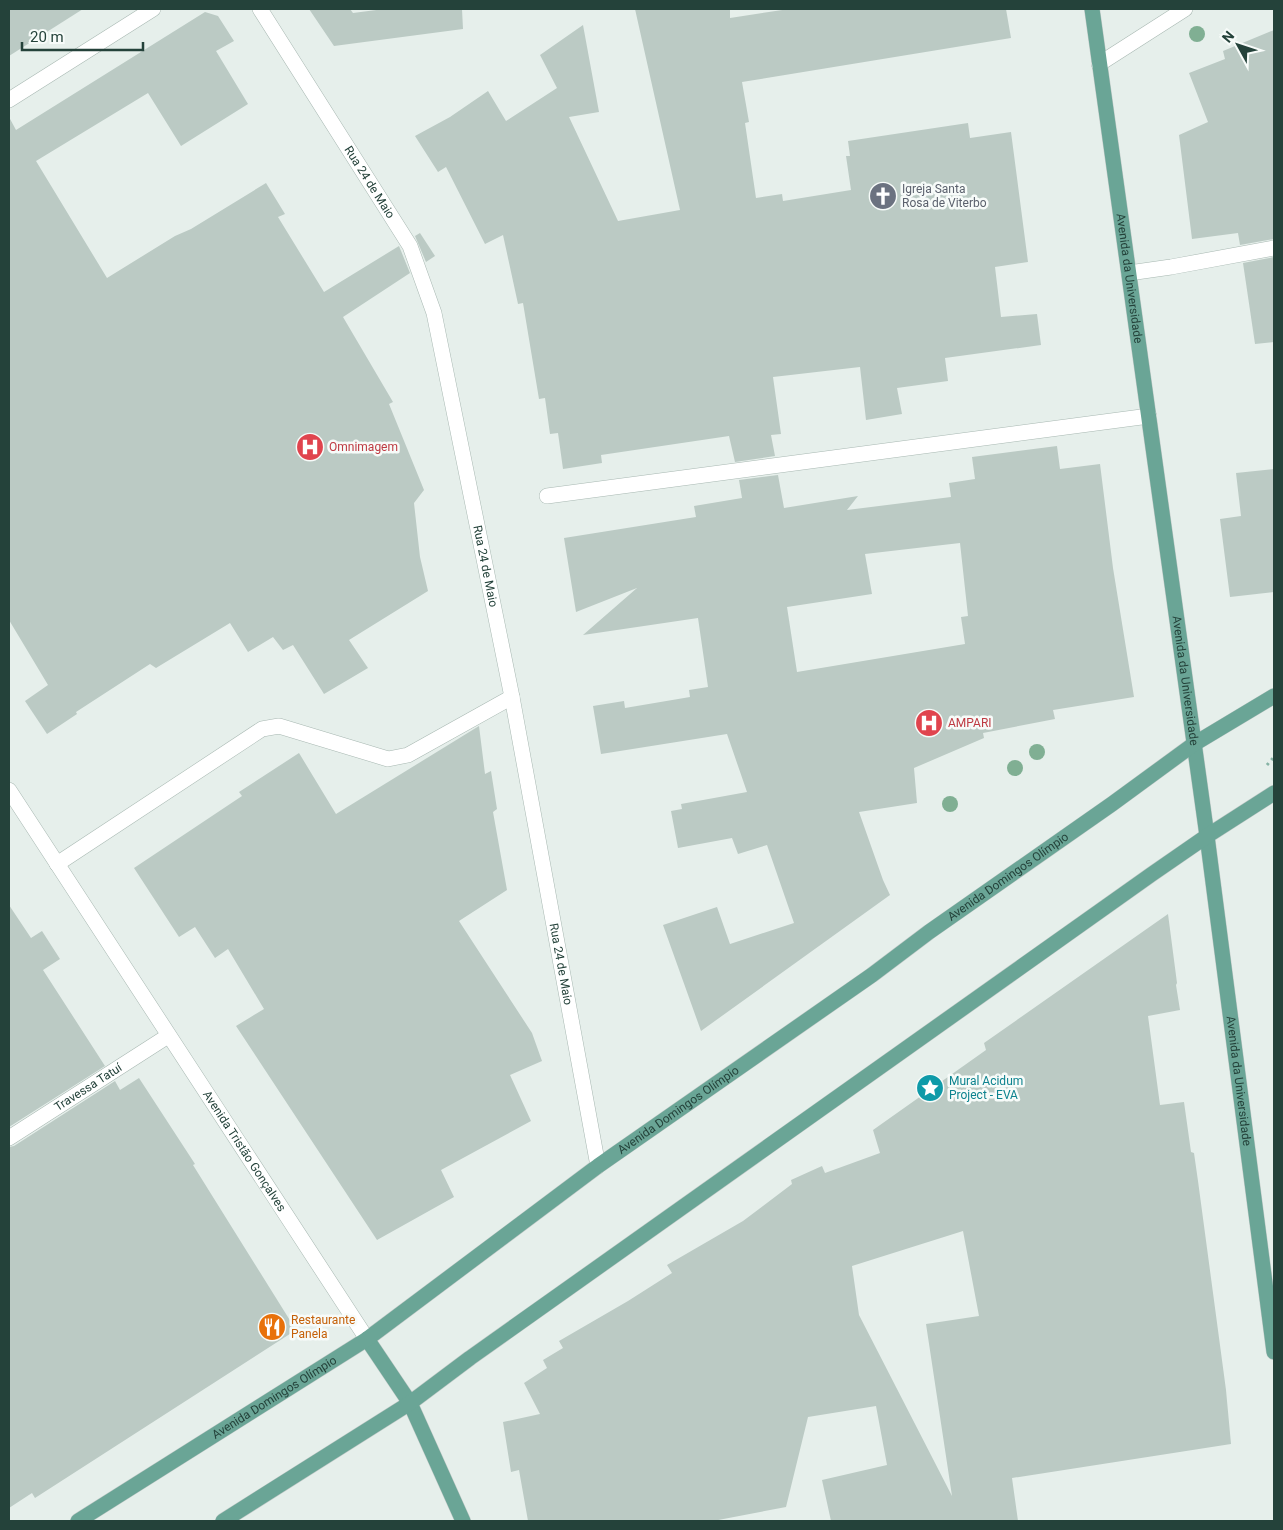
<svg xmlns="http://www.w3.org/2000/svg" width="1283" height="1530" viewBox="0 0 1283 1530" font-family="Roboto,sans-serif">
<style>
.building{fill:#bbcac4;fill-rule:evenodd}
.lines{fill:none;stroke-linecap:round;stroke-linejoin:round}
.minor-casing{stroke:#a8b8b2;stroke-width:16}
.major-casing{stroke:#c2cac8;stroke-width:16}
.path{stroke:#86b3a5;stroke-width:3;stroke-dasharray:2.5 4;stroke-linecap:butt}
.minor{stroke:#fff;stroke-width:15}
.major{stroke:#6aa596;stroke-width:15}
.tree{fill:#80af93}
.labels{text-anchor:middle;stroke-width:5;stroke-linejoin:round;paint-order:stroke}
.street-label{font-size:12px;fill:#24423a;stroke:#f7fbf9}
.worship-label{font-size:12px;fill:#5b616d;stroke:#f7fbf9;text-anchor:start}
.health-label{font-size:12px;fill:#be3a42;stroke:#f7fbf9;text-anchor:start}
.culture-label{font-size:12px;fill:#0d838f;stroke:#f7fbf9;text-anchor:start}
.food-label{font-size:12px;fill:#c56008;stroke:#f7fbf9;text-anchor:start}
</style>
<rect width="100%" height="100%" fill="#e6efeb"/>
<g class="building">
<path d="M9 9H83L9 56Z"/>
<path d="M309 9H350L353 13 384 9H462L463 29 334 46Z"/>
<path d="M635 9H730V18L789 9H1006L1011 38 742 82 749 122 745 123 756 198 782 194 783 201 851 190 846 156H850L848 141 968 123 970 138 1011 132 1028 262 995 267 1001 317 1037 314 1041 345 945 358 948 381 897 388 902 414 866 420 860 367 773 377 781 434 771 435 775 456 735 462 729 436 601 455 602 463 563 469 558 433 550 434 545 398 539 399 523 303 518 304 503 235 485 244 446 167 438 172 415 136 450 117 488 91 506 121 557 88 540 55 583 25 599 112 569 117 618 221 680 210Z"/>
<path d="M205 12 218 16 234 41 216 51 248 104 181 146 148 93 36 161 107 278 175 236 191 229 266 183 285 214 278 217 324 292 399 246 410 273 343 317 393 402 389 404 424 490 414 503 420 557 428 591 349 640 368 668 324 694 293 645 283 650 273 637 248 652 230 623 156 668 150 664 76 712 77 714 47 734 25 701 48 685 9 620V117L16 130Z"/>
<path d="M1274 30V239L1240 245 1238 233 1192 239 1179 135 1208 122 1189 73 1225 59 1223 51Z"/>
<path d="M420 233 435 256 426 262 415 236Z"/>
<path d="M1274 257V342L1255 344 1243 263Z"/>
<path d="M1057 446 1060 469 1100 464 1113 568 1134 697 1053 710 1055 719 983 733 984 738 914 768 917 803 859 812 883 880 890 895 701 1031 663 925 717 907 730 944 794 923 767 845 738 854 732 838 678 848 671 811 682 809 681 804 747 792 727 734 601 754 593 706 624 701 625 708 690 697 689 690 708 687 698 618 583 635 637 588 576 612 564 538 696 517 694 506 742 498 739 480 778 475 784 508 858 496 847 510 951 497 949 483 975 479 972 457ZM960 543 968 616 961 617 965 644 797 672 787 607 872 594 865 554Z"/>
<path d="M1274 469V592L1230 597 1220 519 1241 516 1236 473Z"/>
<path d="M479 726 485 774 491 771 497 809 493 812 507 890 459 921 532 1033 542 1061 510 1075 531 1121 441 1170 454 1197 377 1240 236 1026 264 1009 228 949 215 958 195 927 179 937 134 868 242 796 239 792 299 753 336 814Z"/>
<path d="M9 905 31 938 42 931 60 959 43 970 105 1066 9 1127Z"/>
<path d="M1168 914 1177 983 1176 985 1180 1010 1148 1016 1160 1105 1184 1102 1191 1152 1194 1153 1198 1181 1226 1390 1231 1444 1012 1478 1018 1521H831L822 1480 887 1465 876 1406 808 1417 786 1507 713 1521H528L519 1470 511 1472 503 1422 540 1414 524 1383 547 1368 543 1360 563 1348 559 1341 628 1301 672 1273 667 1265 743 1221 792 1184 791 1180 822 1166 825 1173 880 1153 873 1130 986 1050 984 1043ZM963 1231 979 1316 926 1324 952 1496 859 1315 852 1266Z"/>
<path d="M139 1078 195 1164 193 1165 296 1330 35 1498 32 1493 9 1508V1147L14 1146 115 1081 120 1090Z"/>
</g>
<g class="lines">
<g class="minor-casing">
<g id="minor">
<path id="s1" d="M260 9 410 246 434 313 512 697 598 1166"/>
<path d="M1099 64 1185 9"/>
<path d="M9 100 153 9"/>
<path d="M1129 273 1171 267 1274 248"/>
<path d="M547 496 1149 416"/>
<path id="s2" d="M9 790 367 1339"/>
<path d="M57 864 262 729 279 726 388 759 408 755 512 697"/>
<path id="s3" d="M9 1138 168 1036"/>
</g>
</g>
<g class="major-casing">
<g id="major">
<path id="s4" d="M1092 9 1207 836 1274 1352"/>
<path d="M367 1339 410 1403 463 1521"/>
<path id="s5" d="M78 1521 367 1339 598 1166 872 975 929 932 1112 804 1194 744 1274 696"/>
<path d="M223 1521 410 1403 470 1358 1152 874 1207 836 1274 793"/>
</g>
</g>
<path class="path" d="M1267 765 1274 757"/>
<use href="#minor" class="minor"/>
<use href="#major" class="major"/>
</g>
<g class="tree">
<circle cx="1197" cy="34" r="8"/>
<circle cx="1037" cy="752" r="8"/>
<circle cx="1015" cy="768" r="8"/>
<circle cx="950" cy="804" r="8"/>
</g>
<defs>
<g id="church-disc" transform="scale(1.4375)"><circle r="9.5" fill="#6b7280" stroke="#f7fbf9"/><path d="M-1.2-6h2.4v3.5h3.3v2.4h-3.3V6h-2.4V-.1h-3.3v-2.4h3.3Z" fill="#fff"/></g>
<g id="hospital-disc" transform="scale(1.4375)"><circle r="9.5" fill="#e0444e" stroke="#f7fbf9"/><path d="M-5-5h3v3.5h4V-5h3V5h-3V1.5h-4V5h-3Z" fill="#fff"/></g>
<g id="sight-disc" transform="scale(1.4375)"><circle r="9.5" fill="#0f9aa8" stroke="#f7fbf9"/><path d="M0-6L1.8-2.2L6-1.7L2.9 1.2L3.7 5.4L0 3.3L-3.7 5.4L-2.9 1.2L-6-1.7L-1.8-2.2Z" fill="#fff"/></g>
<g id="restaurant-disc" transform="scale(1.4375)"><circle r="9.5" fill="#e8710a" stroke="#f7fbf9"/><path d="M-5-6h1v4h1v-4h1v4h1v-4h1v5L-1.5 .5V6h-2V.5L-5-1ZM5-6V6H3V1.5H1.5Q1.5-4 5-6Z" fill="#fff"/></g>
</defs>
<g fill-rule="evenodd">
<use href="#church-disc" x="883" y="196"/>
<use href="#hospital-disc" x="310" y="447"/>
<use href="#hospital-disc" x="929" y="723"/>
<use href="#sight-disc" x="930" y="1088"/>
<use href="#restaurant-disc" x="272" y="1327"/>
</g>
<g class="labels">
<g class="street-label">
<text dy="4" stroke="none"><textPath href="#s1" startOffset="205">Rua 24 de Maio</textPath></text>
<text dy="4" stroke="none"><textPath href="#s4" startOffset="272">Avenida da Universidade</textPath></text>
<text dy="4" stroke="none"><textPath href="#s1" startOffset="610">Rua 24 de Maio</textPath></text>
<text dy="4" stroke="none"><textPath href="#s4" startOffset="678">Avenida da Universidade</textPath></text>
<text dy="4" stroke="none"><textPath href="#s5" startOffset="1132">Avenida Domingos Olímpio</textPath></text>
<text dy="4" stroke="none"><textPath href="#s1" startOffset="1015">Rua 24 de Maio</textPath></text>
<text dy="4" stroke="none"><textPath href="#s4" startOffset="1082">Avenida da Universidade</textPath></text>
<text dy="4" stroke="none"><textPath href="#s3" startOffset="94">Travessa Tatuí</textPath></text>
<text dy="4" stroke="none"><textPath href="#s5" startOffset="728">Avenida Domingos Olímpio</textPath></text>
<text dy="4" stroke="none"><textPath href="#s2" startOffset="431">Avenida Tristão Gonçalves</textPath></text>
<text dy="4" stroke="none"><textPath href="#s5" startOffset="232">Avenida Domingos Olímpio</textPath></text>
</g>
<g class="worship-label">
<text x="902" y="193">Igreja Santa<tspan x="902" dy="14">Rosa de Viterbo</tspan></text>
</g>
<g class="health-label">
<text x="329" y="451">Omnimagem</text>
<text x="948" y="727">AMPARI</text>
</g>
<g class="culture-label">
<text x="949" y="1085">Mural Acidum<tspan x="949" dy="14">Project - EVA</tspan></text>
</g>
<g class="food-label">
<text x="291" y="1324">Restaurante<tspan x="291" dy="14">Panela</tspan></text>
</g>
</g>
<rect width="1283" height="1530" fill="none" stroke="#24423a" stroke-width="20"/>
<g transform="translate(1238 45) rotate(310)" stroke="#f7fbf9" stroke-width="4" paint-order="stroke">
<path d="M0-4L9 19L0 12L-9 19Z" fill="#24423a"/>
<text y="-8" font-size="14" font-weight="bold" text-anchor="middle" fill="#24423a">N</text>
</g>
<path d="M22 42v8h121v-8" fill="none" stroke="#24423a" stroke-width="2.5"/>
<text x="30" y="42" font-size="15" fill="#24423a" stroke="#f7fbf9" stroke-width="4" paint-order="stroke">20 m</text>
</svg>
